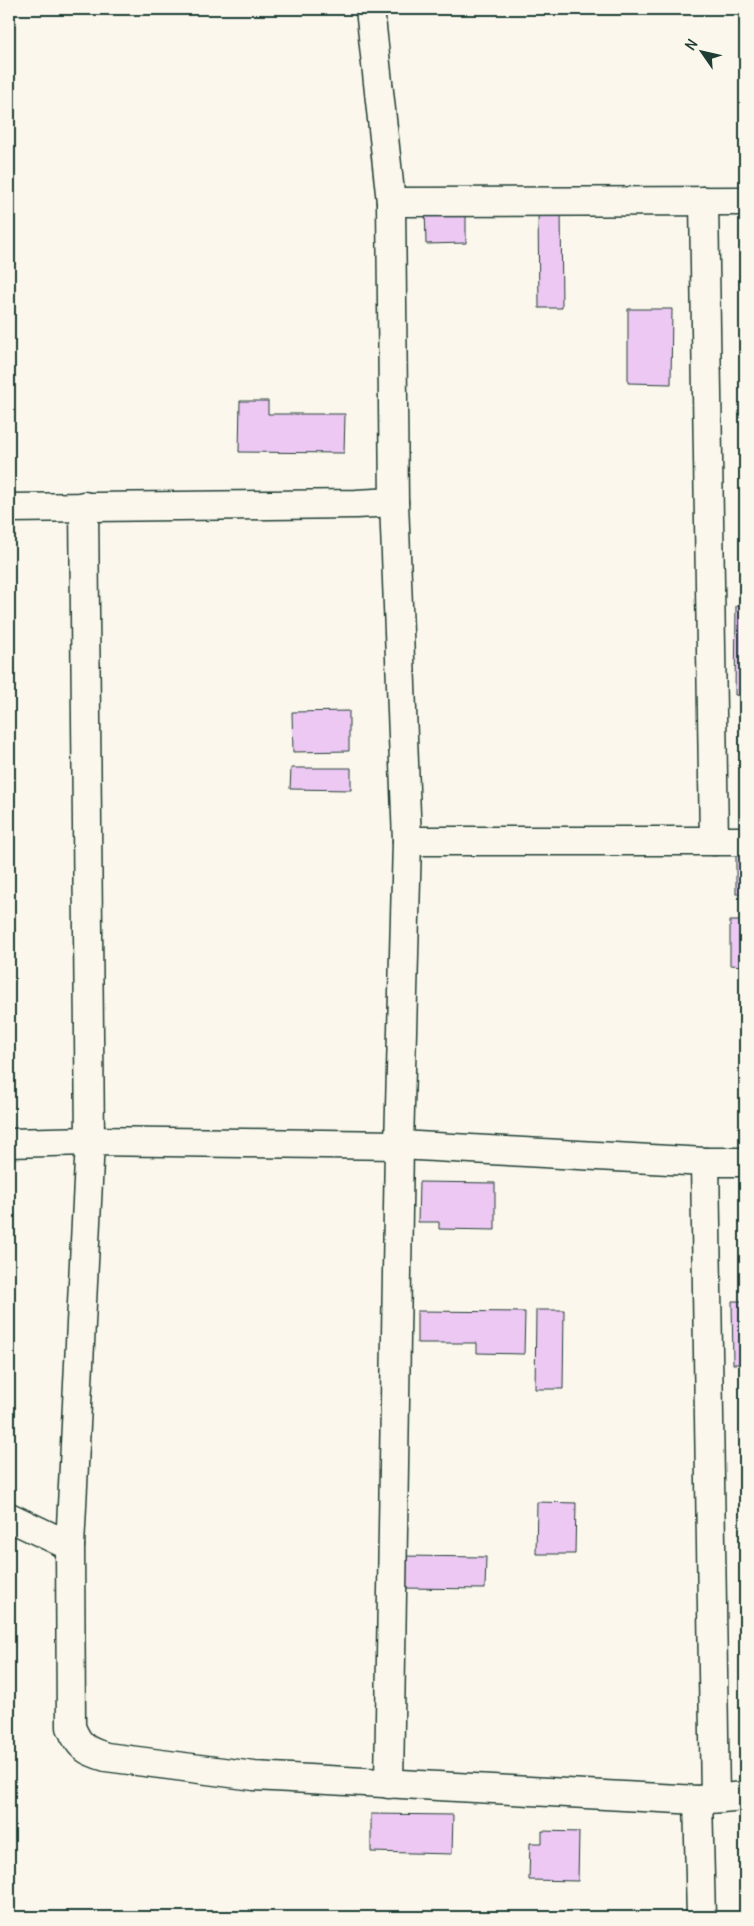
<svg xmlns="http://www.w3.org/2000/svg" width="754" height="1926" viewBox="0 0 754 1926" font-family="Delius,sans-serif">
<style>
.building{fill:#ecc8f3;stroke:#1f3d34}
.lines{fill:none;stroke-linecap:round;stroke-linejoin:round}
.minor-casing{stroke:#1f3d34;stroke-width:31}
.minor{stroke:#fbf7ec;stroke-width:28}
</style>
<rect width="100%" height="100%" fill="#fbf7ec"/>
<filter id="ink" filterUnits="userSpaceOnUse"><feTurbulence type="fractalNoise" baseFrequency=".02" numOctaves="2"/><feDisplacementMap in="SourceGraphic" scale="10" xChannelSelector="R" yChannelSelector="G"/><feConvolveMatrix kernelMatrix="1 2 1 2 8 2 1 2 1" color-interpolation-filters="sRGB"/></filter>
<g filter="url(#ink)">
<g class="building">
<path d="M466 206V243L426 244 425 207Z"/>
<path d="M561 206 562 308H539L538 207Z"/>
<path d="M628 309H672L671 384 628 383Z"/>
<path d="M742 314H745V350H740Z"/>
<path d="M240 401H268V414H345L344 453 239 452Z"/>
<path d="M736 606H745V695H735Z"/>
<path d="M349 711V751L293 752 292 712Z"/>
<path d="M291 768H351V790L290 789Z"/>
<rect x="736" y="849" width="9" height="45"/>
<path d="M730 921H745V966L730 965Z"/>
<path d="M419 1182 495 1183V1230L439 1229V1222H418Z"/>
<path d="M732 1301H745V1364H733Z"/>
<path d="M536 1310H564L563 1389H535Z"/>
<path d="M417 1311 525 1312 524 1354 477 1353V1343H417Z"/>
<path d="M537 1502 576 1503 575 1554H536Z"/>
<path d="M402 1556 486 1557 485 1589 401 1588Z"/>
<path d="M371 1814 453 1815 452 1854 371 1852Z"/>
<path d="M542 1831 579 1832 578 1881 529 1880 530 1843H542Z"/>
</g>
<g class="lines">
<g class="minor-casing">
<g id="minor">
<path d="M370 9 391 202 394 502"/>
<path d="M704 201 714 841"/>
<path d="M391 202 745 201"/>
<path d="M84 506 90 1141 70 1546 71 1727C79 1747 86 1751 106 1757L254 1776 698 1800 745 1796"/>
<path d="M9 508 356 504 394 502 407 841 399 1145 389 1784"/>
<path d="M407 841H745"/>
<path d="M9 1143 90 1141 399 1145 705 1162H745"/>
<path d="M705 1162 715 1798"/>
<path d="M9 1517 70 1546"/>
<path d="M698 1800 701 1917"/>
</g>
</g>
<use href="#minor" class="minor"/>
</g>
</g>
<rect width="754" height="1926" fill="none" stroke="#fbf7ec" stroke-width="30"/>
<rect x="15" y="15" width="724" height="1896" fill="none" stroke="#1f3d34" stroke-width="2" filter="url(#ink)"/>
<g transform="translate(702 52) rotate(304)" stroke="#fbf7ec" stroke-width="4" paint-order="stroke">
<path d="M0-4L9 19L0 12L-9 19Z" fill="#1f3d34"/>
<text y="-8" font-size="14" font-weight="bold" text-anchor="middle" fill="#1f3d34">N</text>
</g>
</svg>
